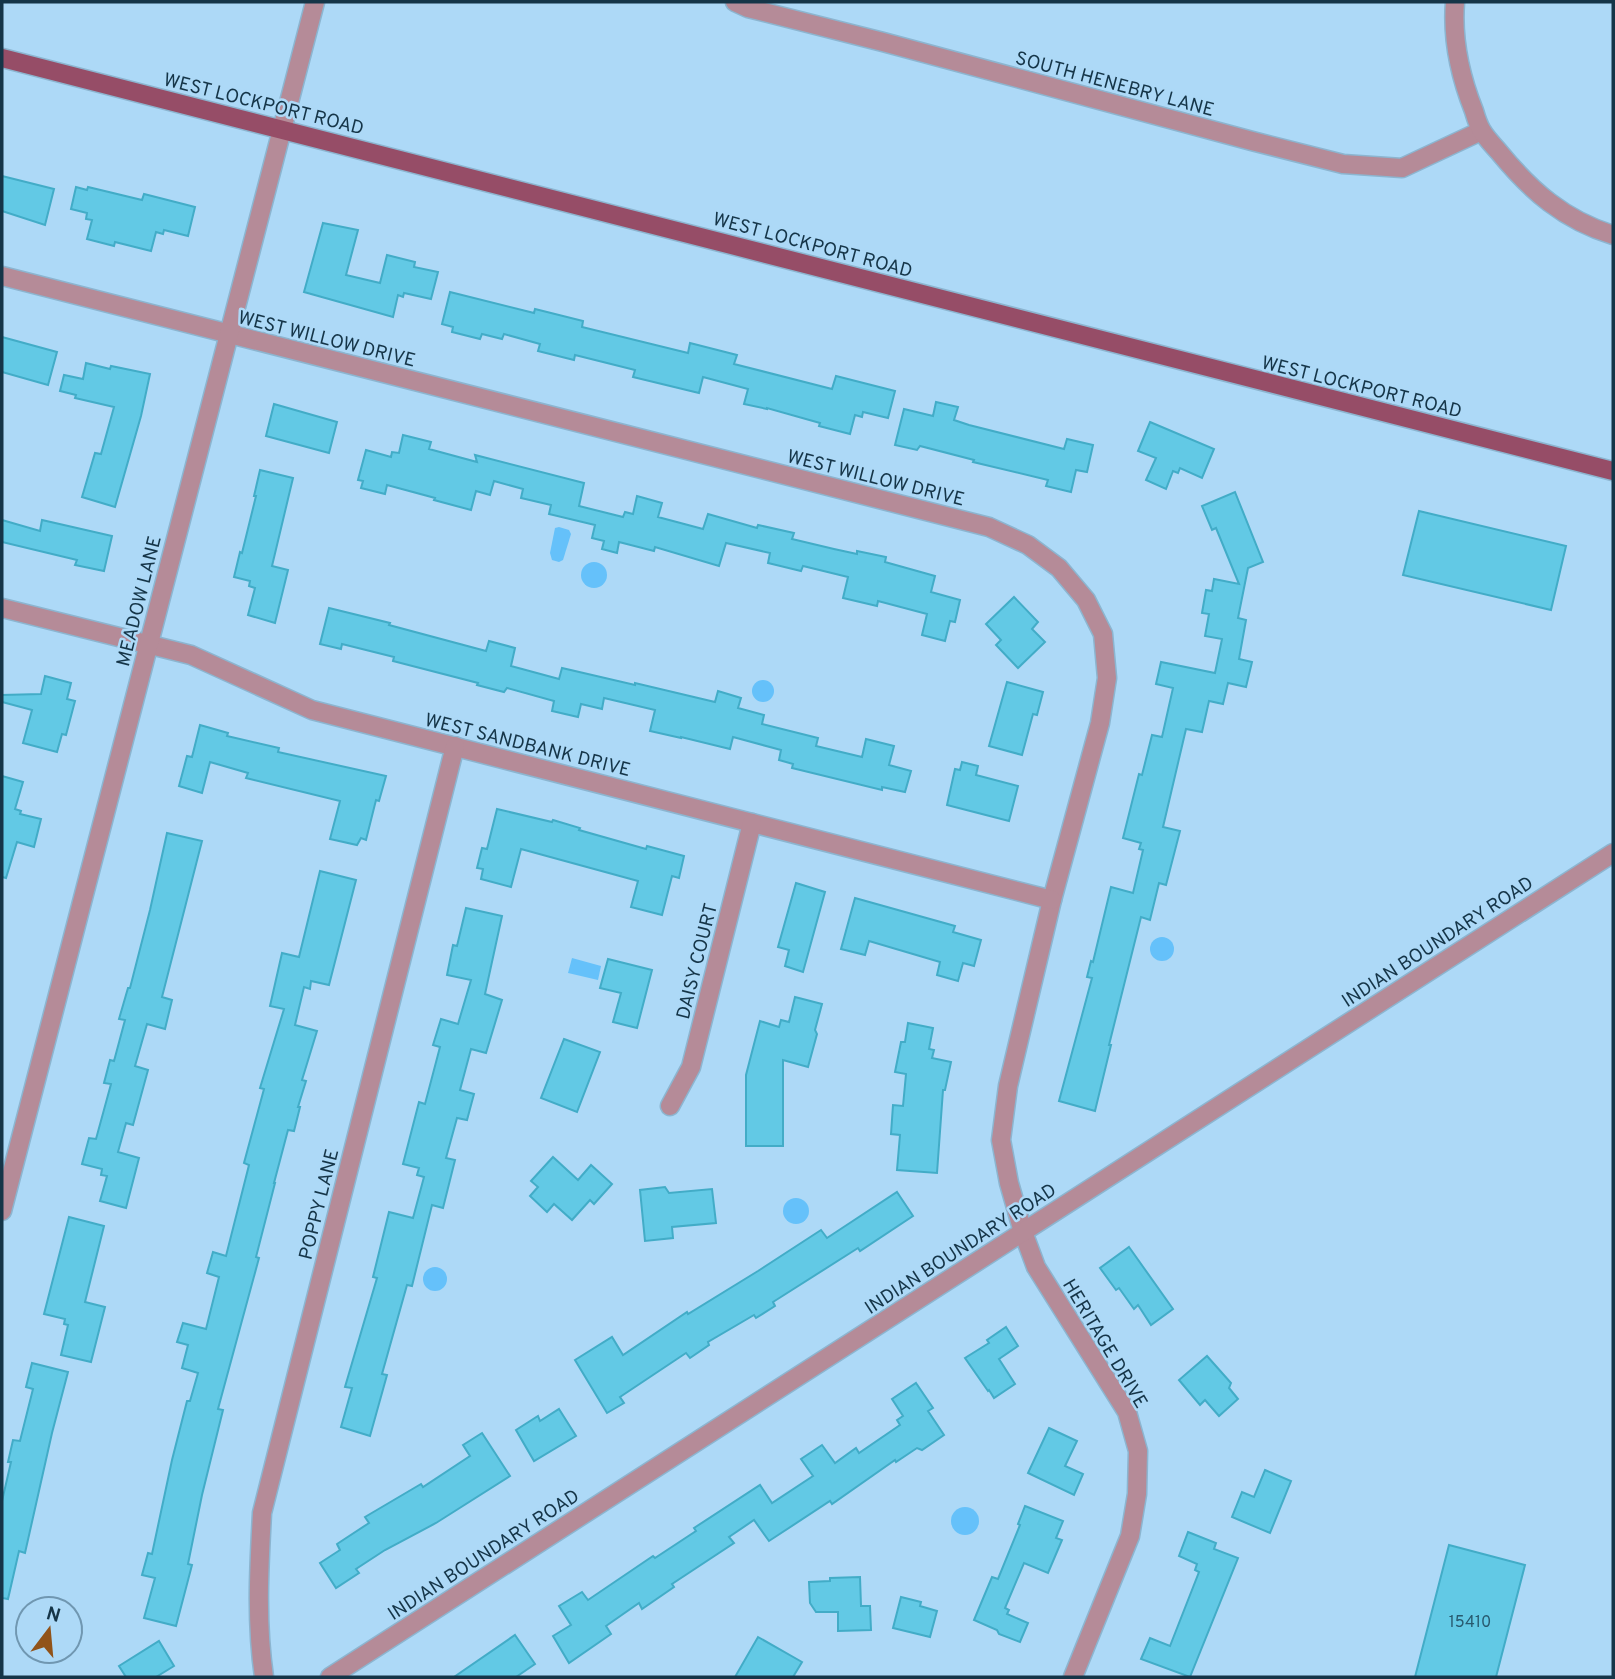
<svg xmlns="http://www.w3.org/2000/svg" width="1615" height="1679" viewBox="0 0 1615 1679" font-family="Overpass,sans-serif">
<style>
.water{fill:#65c1fa}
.building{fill:#62c9e5;stroke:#42acc7;stroke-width:2}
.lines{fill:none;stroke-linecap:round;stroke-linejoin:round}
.minor-casing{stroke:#8cb5d0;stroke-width:21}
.major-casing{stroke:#8cb5d0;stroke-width:21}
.minor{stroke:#b58b98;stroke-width:18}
.major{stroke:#964d67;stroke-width:18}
.labels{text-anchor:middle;stroke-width:5;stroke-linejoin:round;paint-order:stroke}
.number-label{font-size:16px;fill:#285a6f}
.street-label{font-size:19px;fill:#153548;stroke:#add9f7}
</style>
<rect width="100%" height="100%" fill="#add9f7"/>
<g class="water">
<path d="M559 527 569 530 571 534 563 560 559 562 552 560 550 553 555 528Z"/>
<circle cx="594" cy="575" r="13"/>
<circle cx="763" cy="691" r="11"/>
<circle cx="1162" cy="949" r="12"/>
<path d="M572 958 601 966 598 980 568 973Z"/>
<circle cx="796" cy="1211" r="13"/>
<circle cx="435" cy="1279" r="12"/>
<circle cx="965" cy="1521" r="14"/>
</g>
<g class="building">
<path d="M2 176 54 189 45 225 2 211Z"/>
<path d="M76 187 87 190 88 187 142 200 144 194 195 207 188 236 164 230 163 234 156 232 151 251 115 242 114 246 87 239 92 220 86 219 87 213 71 209Z"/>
<path d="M323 223 358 230 346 275 380 283 387 255 415 262 414 267 438 272 431 299 404 293 403 297 398 295 393 317 304 292Z"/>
<path d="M450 292 534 313 535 309 583 321 582 327 688 353 690 343 737 355 734 364 832 389 836 376 895 391 888 418 863 412 862 417 855 415 850 434 819 426 820 423 767 408V409L744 404 748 389 703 377 699 393 633 377 635 370 575 355 574 360 538 351 540 344 504 334 502 339 482 334 480 339 452 332 453 327 442 324Z"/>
<path d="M2 337 57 352 48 385 2 372Z"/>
<path d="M86 363 110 369 111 366 150 374 141 416 115 507 82 497 95 453 101 454 114 407 75 398 76 395 60 391 64 375 83 379Z"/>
<path d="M936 402 958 407 954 420 969 425 1064 449 1067 439 1093 445 1087 472 1076 470 1071 492 1046 486 1048 480 973 462 974 460 920 446 917 450 895 445 904 409 933 416Z"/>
<path d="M274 404 337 422 329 453 266 436Z"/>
<path d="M1150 422 1214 449 1202 478 1180 468 1178 473 1173 471 1166 489 1146 480 1156 458 1138 451Z"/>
<path d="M403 435 431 442 429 449 477 462 475 455 584 483 579 506 623 517 625 512 633 514 637 496 662 503 658 517 703 529 708 514 757 528 758 525 794 533 792 539 834 549 857 554V551L886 557 885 562 935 576 931 592 960 600 955 622 950 621 945 641 922 635 927 614 878 601 877 606 843 598 848 577 803 566 801 571 768 563 770 553 726 543 719 566 655 547 654 551 619 542 617 553 602 549 604 541 592 538 595 525 549 514 551 505 521 498 523 489 494 481 490 495 476 491 471 510 434 500 435 498 387 485 385 494 361 488 363 481 358 480 366 450 391 457 392 452 399 453Z"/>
<path d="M260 470 293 478 272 566 288 570 275 623 248 615 255 588 249 586 250 581 234 577 240 552 242 553 256 496H254Z"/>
<path d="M1235 492 1263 562 1248 568 1238 618 1246 620 1239 659 1252 662 1246 687 1228 683 1223 704 1209 701 1202 732 1186 729 1163 827 1180 831 1166 885 1159 883 1150 920 1141 917 1109 1045H1111L1095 1111 1059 1101 1092 978 1087 977 1091 961 1093 962 1111 887 1133 893 1143 850 1139 849 1141 843 1123 838 1139 774 1142 775 1152 735 1162 737 1173 688 1156 684 1161 662 1215 673 1222 639 1205 636 1209 614 1202 613 1206 590 1212 591 1214 579 1239 584 1216 528 1212 530 1202 506Z"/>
<path d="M1419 511 1566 546 1551 610 1403 575Z"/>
<path d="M2 520 40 531 42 520 112 536 104 571 75 565 77 560 2 542Z"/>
<path d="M1014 597 1038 622 1032 629 1045 642 1018 668 996 645 1001 640 986 624Z"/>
<path d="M329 608 390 623 389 625 486 651 489 641 515 648 511 666 559 679 562 668 635 685V683L715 702 718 691 741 698 738 708 764 715 762 724 818 738 816 746 862 757 866 739 894 746 889 765 911 771 905 792 882 787V790L792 768 793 764 779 760 781 750 733 737 730 749 681 737V738L650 731 655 710 604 698 602 709 581 704 578 717 552 711 554 701 507 688 504 692 477 685 478 683 393 661 394 657 342 644 341 649 320 644Z"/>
<path d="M45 676 71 683 67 699 75 701 66 735 62 734 57 752 23 743 32 710 2 702V695L41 694Z"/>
<path d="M1007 682 1043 692 1037 715 1033 714 1022 755 989 746Z"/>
<path d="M200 725 228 733 227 736 279 748 278 752 386 776 379 801 376 800 366 840 361 838 357 845 330 839 340 801 246 778 248 773 210 762 202 793 179 786 187 756 192 757Z"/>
<path d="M962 762 978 766 976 775 1018 786 1009 821 947 805 955 769 960 770Z"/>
<path d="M2 776 23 782 15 809 21 811 20 814 41 819 34 847 17 842 6 878 2 877Z"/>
<path d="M497 809 552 822 553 820 580 828 579 830 646 849 647 846 684 856 679 878 672 876 662 915 631 907 638 881 521 849 511 887 481 879 483 869 477 868 482 848 487 849Z"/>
<path d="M167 833 202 841 162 997 172 1000 165 1029 147 1024 135 1066 148 1070 133 1125 126 1123 118 1152 139 1158 126 1208 100 1201 107 1176 101 1175 102 1169 82 1164 89 1138 96 1139 111 1084 104 1083 110 1060 114 1061 125 1020 119 1019 128 988H130L150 910Z"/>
<path d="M320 871 356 880 329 985 311 981 310 989 304 987 295 1025 317 1031 302 1080 306 1081 298 1107H300L294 1131 288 1130 274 1183H275L256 1257 259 1258 218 1409 223 1410 202 1495 188 1564 192 1565 176 1626 144 1618 155 1578 142 1575 148 1553 152 1554 172 1460 187 1401H190L198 1373 182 1368 188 1345 177 1342 183 1323 206 1329 219 1277 207 1273 213 1252 226 1256 249 1165 244 1163 264 1089 260 1088 284 1009 270 1006 282 953 299 957Z"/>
<path d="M796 883 825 892 803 972 785 966 789 950 778 947Z"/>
<path d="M855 898 955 926 953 932 981 940 974 966 963 963 958 981 937 975 940 962 869 941 865 955 841 949Z"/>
<path d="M466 908 502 916 485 994 502 1000 486 1053 471 1049 460 1090 474 1094 467 1120 457 1118 446 1158 455 1160 443 1208 432 1205 412 1286 407 1285 382 1374 387 1375 370 1436 341 1427 352 1388 345 1387 377 1278 373 1277 389 1212 413 1218 424 1177 417 1175 419 1168 403 1164 419 1102 425 1104 440 1047 433 1045 441 1019 458 1024 471 980 447 975 453 945 457 946Z"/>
<path d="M608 959 652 970 637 1028 613 1022 621 993 600 988Z"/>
<path d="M795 997 822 1004 815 1030 817 1034 808 1067 783 1060V1146H746V1075L760 1021 779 1027 781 1020 789 1022Z"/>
<path d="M908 1023 933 1028 929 1049 934 1050 932 1058 951 1062 945 1090H943L937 1173 897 1170 900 1135 891 1134 893 1105 903 1106 906 1074 895 1072 901 1042H905Z"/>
<path d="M564 1039 600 1052 577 1112 541 1098Z"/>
<path d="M553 1157 578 1180 591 1165 612 1184 594 1204 590 1200 572 1220 554 1204 547 1212 530 1196 538 1187 531 1181Z"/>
<path d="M665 1187 669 1193 712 1189 716 1223 672 1227 673 1238 645 1241 640 1190Z"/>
<path d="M897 1192 913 1216 860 1251 858 1248 773 1302 775 1306 756 1318 754 1315 708 1342 709 1345 690 1358 686 1353 620 1397 624 1403 607 1413 575 1360 612 1337 623 1355 687 1312 688 1314 758 1271 821 1230 827 1238Z"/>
<path d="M69 1217 104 1226 85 1302 105 1307 91 1362 61 1355 68 1325 64 1324 65 1319 44 1314Z"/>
<path d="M1129 1247 1173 1309 1151 1325 1138 1305 1134 1309 1119 1288 1116 1290 1100 1268Z"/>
<path d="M1006 1327 1018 1346 999 1359 1015 1384 994 1398 989 1390 988 1391 965 1358 989 1343 987 1340Z"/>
<path d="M1207 1356 1231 1383 1229 1388 1238 1399 1219 1416 1205 1400 1200 1405 1179 1380Z"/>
<path d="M32 1363 68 1372 52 1433 25 1553 19 1551 8 1599 2 1598V1501L11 1462H8L13 1440 20 1441 33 1389 26 1387Z"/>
<path d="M916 1383 933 1408 928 1411 944 1435 922 1450 917 1448 896 1462 895 1460 832 1504 830 1501 769 1541 754 1520 729 1537 734 1543 672 1584 674 1587 642 1609 639 1603 606 1626 611 1634 569 1663 553 1636 571 1625 559 1606 582 1592 588 1600 653 1556 655 1558 696 1531 694 1528 760 1485 772 1503 813 1476 801 1459 822 1445 835 1463 856 1448 859 1453 900 1425 897 1420 903 1416 892 1399Z"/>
<path d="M559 1409 576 1436 534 1461 516 1430 538 1416 540 1421Z"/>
<path d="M1049 1428 1077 1441 1065 1466 1083 1474 1074 1495 1028 1473Z"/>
<path d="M482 1433 510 1476 436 1523 385 1550 356 1569 359 1573 336 1588 320 1563 340 1550 337 1544 369 1523 365 1517 421 1484 423 1487 470 1456 463 1445Z"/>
<path d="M1265 1470 1291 1481 1270 1533 1232 1517 1242 1492 1254 1497Z"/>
<path d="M1025 1506 1063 1521 1056 1538 1062 1540 1048 1573 1024 1563 1005 1608 1009 1610 1007 1614 1028 1623 1020 1642 999 1634 997 1630 974 1620 992 1577 998 1579 1020 1525 1018 1524Z"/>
<path d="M1188 1532 1216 1543 1214 1549 1238 1558 1190 1677 1141 1659 1150 1638 1170 1646 1199 1572 1195 1570 1197 1564 1179 1556Z"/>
<path d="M1449 1545 1525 1565 1496 1677H1415Z"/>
<path d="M860 1577 861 1606H870L871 1630 838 1631V1612H816L810 1603 809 1582 830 1581V1578Z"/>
<path d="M901 1597 921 1602 920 1606 937 1611 930 1637 893 1628Z"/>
<path d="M515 1635 535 1664 516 1677H454Z"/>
<path d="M758 1637 802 1662 793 1677H735Z"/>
<path d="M159 1641 174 1666 156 1677H126L119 1666Z"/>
</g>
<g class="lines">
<g class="minor-casing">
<g id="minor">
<path d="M735 2 748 8 883 42 1252 141 1343 164 1402 168 1481 131"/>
<path d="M1455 2C1452 40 1460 76 1474 111 1476 118 1478 125 1482 131 1486 138 1493 145 1499 152 1531 191 1564 220 1613 235"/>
<path d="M2 276 989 527 1028 545 1059 568 1086 600 1103 634 1107 678 1100 723 1052 900 1008 1086 1001 1140 1009 1183 1023 1232 1036 1267 1127 1412 1138 1451 1137 1494 1130 1536 1073 1677"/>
<path d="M2 608 191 655 312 710 1052 900"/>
<path d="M670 1106 691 1067 752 823"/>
<path d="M2 1211 315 2"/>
<path d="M264 1677C256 1623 259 1568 262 1513L455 746"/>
<path d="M330 1677 1613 853"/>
</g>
</g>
<g class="major-casing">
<path id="major" d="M2 58 1613 471"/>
</g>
<use href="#minor" class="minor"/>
<use href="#major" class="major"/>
</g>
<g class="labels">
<g class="number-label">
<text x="1470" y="1627">15410</text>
</g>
<g class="street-label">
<text transform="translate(1115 83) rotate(15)" y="7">SOUTH HENEBRY LANE</text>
<text transform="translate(264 103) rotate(14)" y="7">WEST LOCKPORT ROAD</text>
<text transform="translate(813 244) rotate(15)" y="7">WEST LOCKPORT ROAD</text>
<text transform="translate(327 338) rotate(14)" y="7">WEST WILLOW DRIVE</text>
<text transform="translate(1362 386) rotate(14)" y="7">WEST LOCKPORT ROAD</text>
<text transform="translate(876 477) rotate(14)" y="7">WEST WILLOW DRIVE</text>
<text transform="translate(138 601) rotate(-76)" y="7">MEADOW LANE</text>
<text transform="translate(528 744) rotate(14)" y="7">WEST SANDBANK DRIVE</text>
<text transform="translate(1437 941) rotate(-33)" y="7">INDIAN BOUNDARY ROAD</text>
<text transform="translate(696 961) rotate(-76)" y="7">DAISY COURT</text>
<text transform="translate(318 1204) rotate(-76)" y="7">POPPY LANE</text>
<text transform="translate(960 1248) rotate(-33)" y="7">INDIAN BOUNDARY ROAD</text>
<text transform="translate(1106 1343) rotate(59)" y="7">HERITAGE DRIVE</text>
<text transform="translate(483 1554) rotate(-33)" y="7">INDIAN BOUNDARY ROAD</text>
</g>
</g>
<rect width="1615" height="1679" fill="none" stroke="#153548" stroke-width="7"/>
<g transform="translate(49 1630) rotate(16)"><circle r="33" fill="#add9f7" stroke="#7097b1" stroke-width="2"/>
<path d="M0-5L12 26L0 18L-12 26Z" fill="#915319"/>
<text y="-10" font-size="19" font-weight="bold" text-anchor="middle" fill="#153548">N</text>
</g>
</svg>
